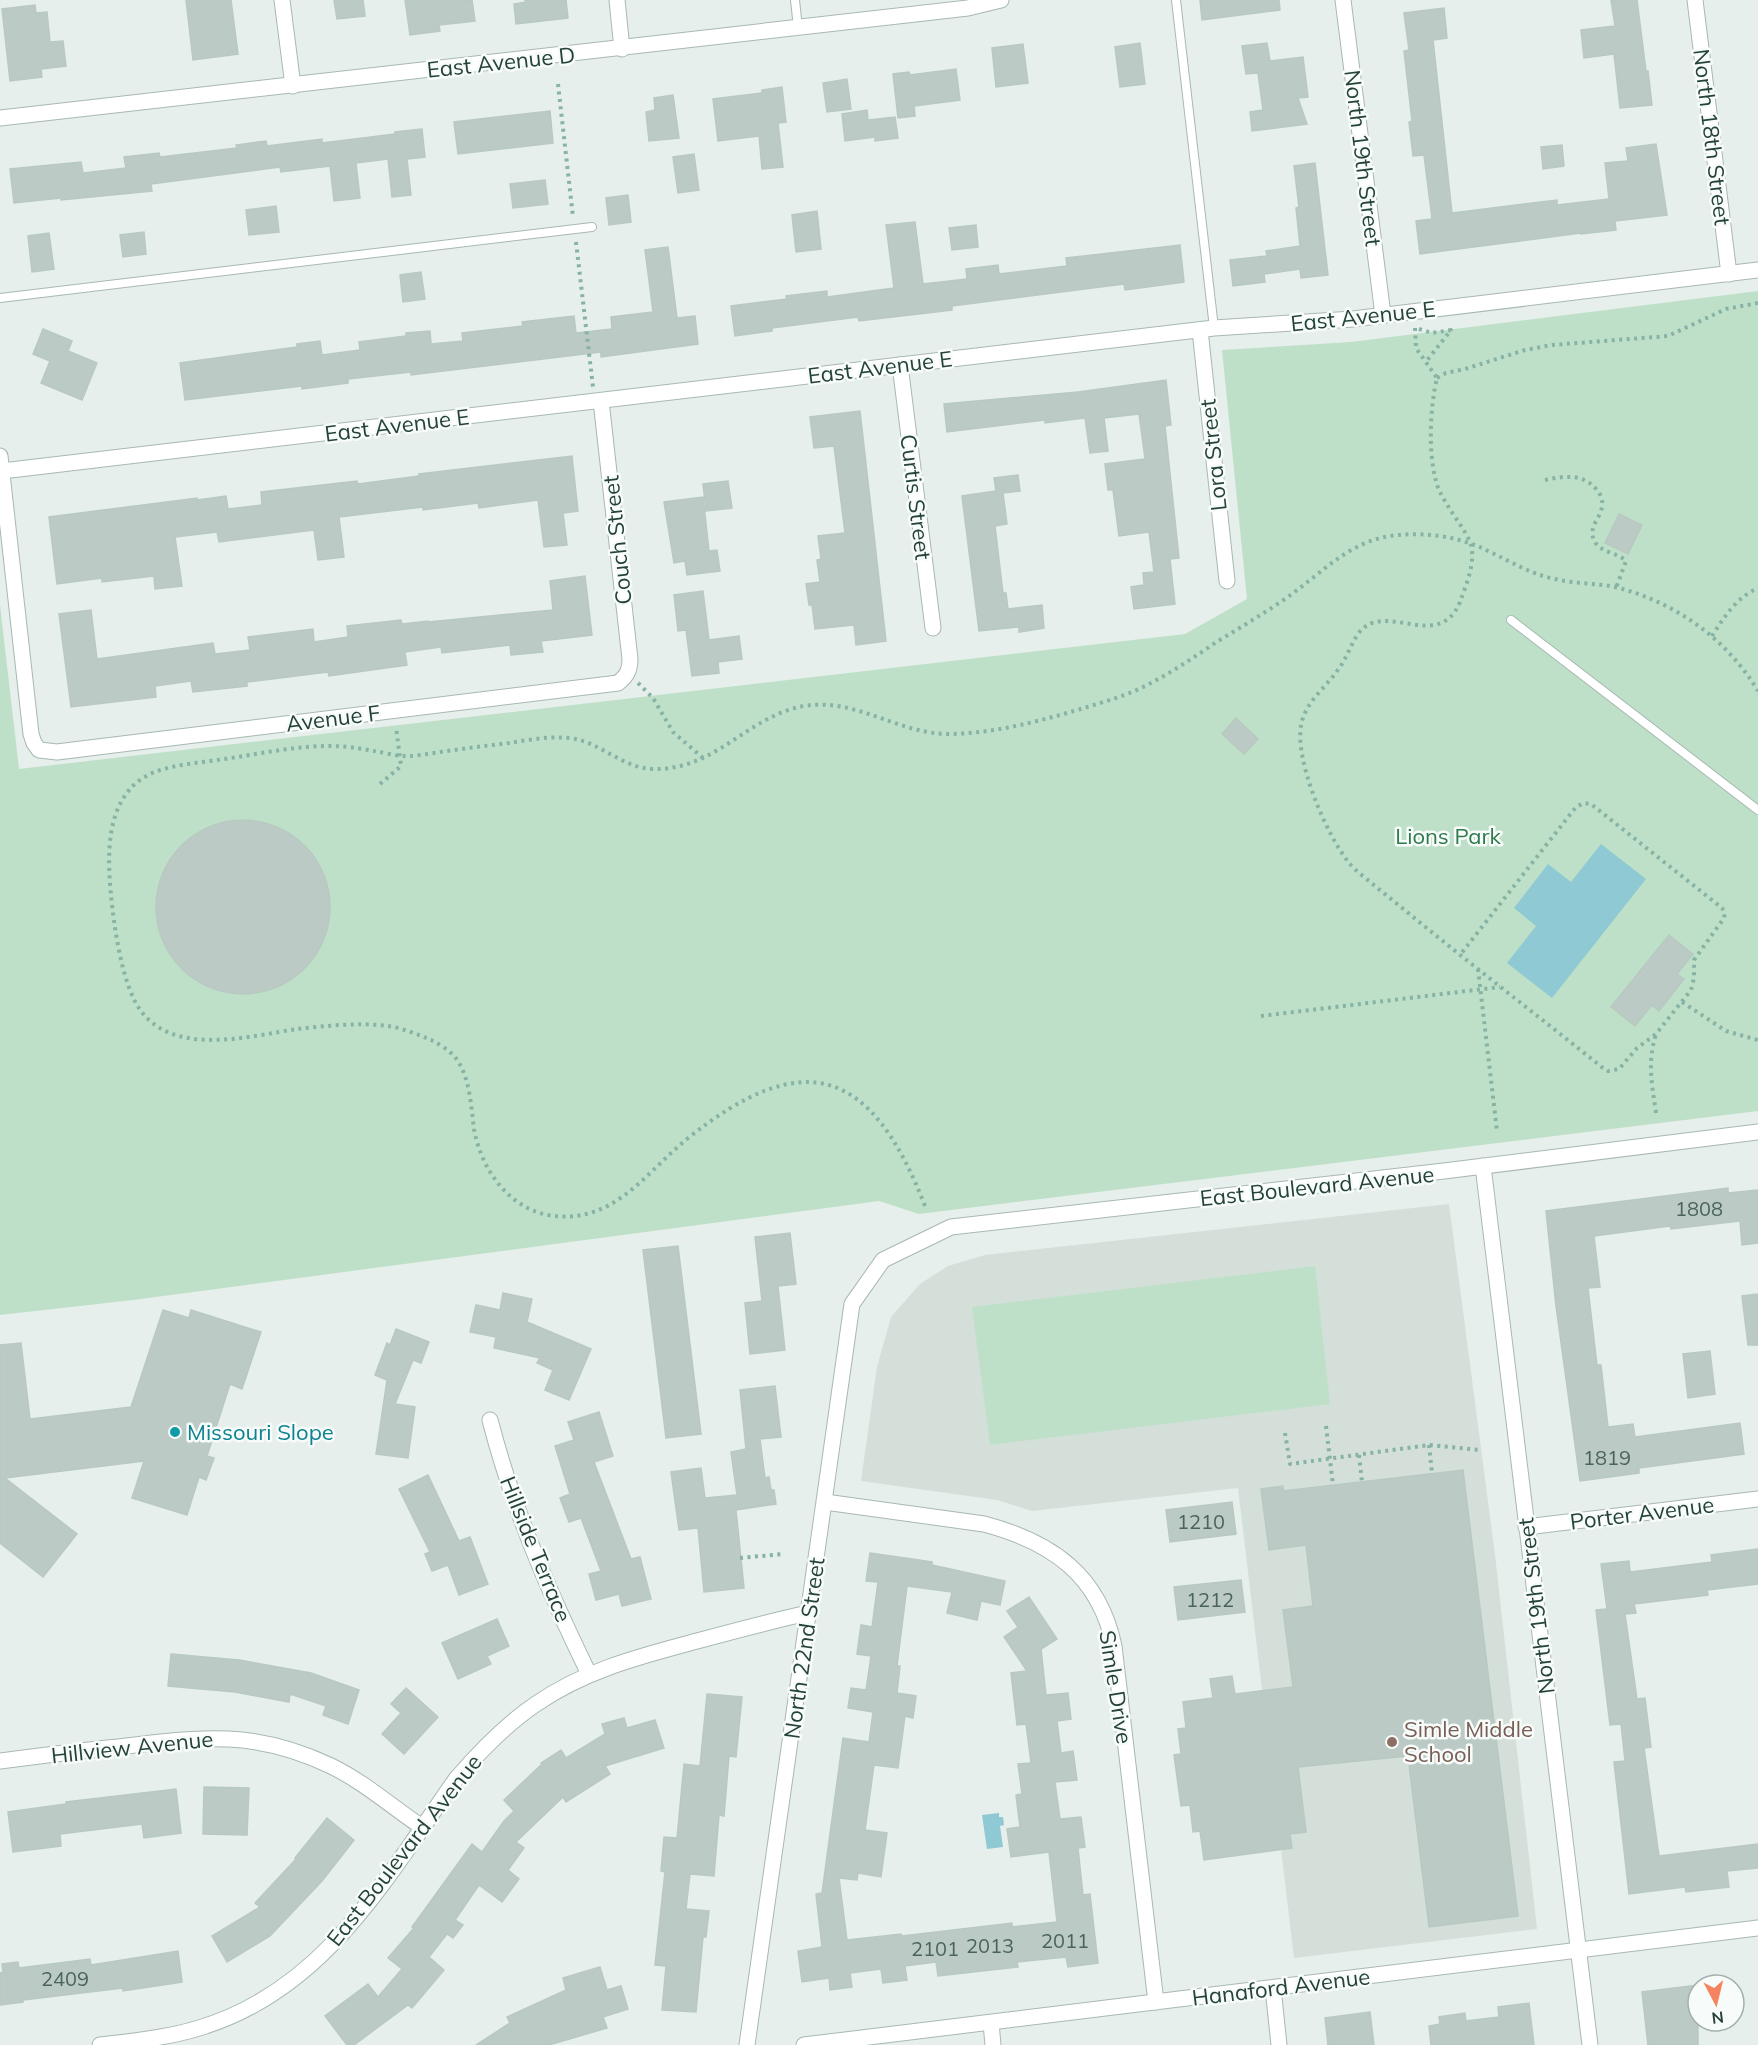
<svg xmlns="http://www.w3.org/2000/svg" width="1758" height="2045" viewBox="0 0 1758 2045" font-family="Mulish,sans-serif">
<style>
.built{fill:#d4dfda}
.green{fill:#bfe0c8}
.water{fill:#8ec9d4}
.building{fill:#bbcac4;stroke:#b8c9c2;stroke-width:1.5}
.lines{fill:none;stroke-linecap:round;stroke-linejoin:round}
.service-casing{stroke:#a8b8b2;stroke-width:10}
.minor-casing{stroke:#a8b8b2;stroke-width:17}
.path{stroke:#86b3a5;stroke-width:4;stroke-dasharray:3 4.5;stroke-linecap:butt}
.service{stroke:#fff;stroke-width:8}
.minor{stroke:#fff;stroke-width:15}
.culture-dot{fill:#0f9aa8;stroke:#f7fbf9;stroke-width:2}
.education-dot{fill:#8d6e63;stroke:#f7fbf9;stroke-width:2}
.labels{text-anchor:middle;stroke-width:5;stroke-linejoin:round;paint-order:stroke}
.number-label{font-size:20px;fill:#4a645c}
.street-label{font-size:22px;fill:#24423a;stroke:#f7fbf9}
.park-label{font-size:22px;fill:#2d7a4b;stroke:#f7fbf9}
.culture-label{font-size:22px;fill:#0d838f;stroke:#f7fbf9;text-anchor:start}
.education-label{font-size:22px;fill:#785e54;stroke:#f7fbf9;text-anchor:start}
</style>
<rect width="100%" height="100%" fill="#e6efeb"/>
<path class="built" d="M1449 1204 1495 1555 1537 1929 1294 1958 1238 1488 1032 1511 997 1500 861 1481 877 1367 891 1317 920 1284 948 1266 985 1255Z"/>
<g class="green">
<path d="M1758 291V1111L919 1214 879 1201 133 1300 0 1315V605L19 769 1185 634 1247 599 1222 350 1351 342Z"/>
<path d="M1315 1266 1330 1404 990 1445 972 1307Z"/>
</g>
<g class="water">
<path d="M1601 844 1646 879 1552 998 1507 963 1536 926 1514 908 1548 864 1571 882Z"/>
<path d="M999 1813V1817H1003L1004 1825 1000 1826 1003 1847 987 1849 982 1815Z"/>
</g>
<g class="building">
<path d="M186 0H231L238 54 193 60Z"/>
<path d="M334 0H363L365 16 337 19Z"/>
<path d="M405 0H472L475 21 439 25 440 31 410 35Z"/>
<path d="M525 0H566L568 18 516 24 514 4 526 2Z"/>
<path d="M1200 0H1279L1280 10 1202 20Z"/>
<path d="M1611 0H1637L1646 71H1648L1652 105 1620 108 1614 54 1584 58 1581 30 1615 26Z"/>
<path d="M35 5 36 13 47 12 50 42 63 41 66 66 41 69 42 77 10 81 2 9Z"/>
<path d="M1444 8 1447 38 1433 40 1452 213 1557 200V205L1609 199 1605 163 1628 161 1626 148 1656 144 1667 215 1615 221 1616 230 1581 234V233L1420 254 1416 221 1432 219 1424 155 1413 156 1409 122 1412 121 1404 51 1409 50 1404 13Z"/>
<path d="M1140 43 1145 84 1120 87 1115 47Z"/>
<path d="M1267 43 1270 61 1303 57 1308 97 1298 98 1307 124 1252 131 1250 112 1263 110 1258 73 1246 74 1242 46Z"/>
<path d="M1023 44 1028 83 996 87 992 48Z"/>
<path d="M956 69 960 100 914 106 915 116 898 118 893 74 909 72 910 75Z"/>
<path d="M847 79 851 109 827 112 823 83Z"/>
<path d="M782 87 786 122 778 123 783 167 762 169 759 136 718 141 713 99 762 93V90Z"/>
<path d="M673 95 679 138 649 141 646 112 655 110 654 98Z"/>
<path d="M867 110 868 120 895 117 898 138 875 141V137L845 141 842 114Z"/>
<path d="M550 111 553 143 458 154 454 122Z"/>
<path d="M422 129 425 157 407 159 411 195 392 197 388 159 356 163 360 198 334 201 330 166 281 172 280 167 151 184 152 191 61 200V198L14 203 10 169 81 162 83 173 126 168 124 157 159 153 160 157 237 148 236 145 266 141 267 146 322 139V143L395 134V132Z"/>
<path d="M1562 145 1564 166 1543 169 1541 147Z"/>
<path d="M694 154 699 190 678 193 673 157Z"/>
<path d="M1315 163 1328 275 1301 278 1300 269 1264 274 1265 282 1233 286 1230 260 1267 256 1266 251 1300 246 1296 208 1299 207 1294 166Z"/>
<path d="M545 180 548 204 513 208 510 184Z"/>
<path d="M628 195 631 222 609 225 606 198Z"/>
<path d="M276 206 279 232 249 235 246 210Z"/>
<path d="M817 211 821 249 796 252 792 215Z"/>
<path d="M915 222 923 284 967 279 966 269 998 265 999 274 1067 266 1066 258 1180 245 1184 282 1125 290 1124 284 952 306V310L859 321 858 317 772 328V331L735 336 731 306 787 299 786 296 827 291V297L894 288 886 225Z"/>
<path d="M976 225 978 247 952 250 949 228Z"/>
<path d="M144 232 146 254 123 257 120 235Z"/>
<path d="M49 233 54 269 32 272 28 236Z"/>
<path d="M668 247 677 318 695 316 698 344 601 357V352L411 375V372L348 379V383L302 389V386L185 400 180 363 297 347V344L320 341 322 355 360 350 359 342 406 336V333L430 331 431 344 463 341 462 333 523 326 522 322 574 316 576 333 612 329 611 317 653 312 645 250Z"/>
<path d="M421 272 425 299 403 302 400 275Z"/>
<path d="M43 329 72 341 68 351 97 363 82 400 41 383 50 361 33 354Z"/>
<path d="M1166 380 1171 425 1165 426 1179 558 1170 559 1175 604 1134 609 1131 587 1144 585 1143 573 1154 572 1149 532 1119 536 1113 490H1108L1105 464 1145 459 1139 414 1104 418 1108 451 1090 453 1085 418 1045 423V420L947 432 944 404 1078 392Z"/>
<path d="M860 411 886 641 856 645 854 625 815 629 812 605H809L806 584 820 582 817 560 821 559 818 536 845 533 834 446 814 448 810 417Z"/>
<path d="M572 456 578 511 563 513 567 545 544 547 538 500 479 508 478 503 423 510V507L339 517 344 557 318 560 314 530 219 542 217 532 175 537 182 586 155 589 154 576 102 582V578L57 584 49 517 197 498V500L226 496 228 509 262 505 261 492 357 481 358 484 419 476V474Z"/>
<path d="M1018 475 1020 491 1003 493 1007 524 995 526 1003 593H1006L1008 609 1042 605 1044 628 1019 632V627L979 631 962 496 996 491 994 478Z"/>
<path d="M728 481 732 508 706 511 703 484Z"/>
<path d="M703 497 709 551 717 550 720 571 687 575 685 561 674 563 664 502Z"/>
<path d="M1619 514 1642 525 1628 554 1605 543Z"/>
<path d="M585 576 592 635 541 641 543 652 511 655 510 645 442 653 441 647 405 652 407 665 329 676 328 672 247 682V686L193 692 191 681 155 686 156 697 71 707 59 614 91 610 97 659 213 643 215 654 250 650 248 637 313 629 314 642 348 637 347 626 401 620 402 624 428 621V622L553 610 550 581Z"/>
<path d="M703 591 709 640 739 636 742 659 718 662 719 673 692 676 686 630 678 631 674 595Z"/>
<path d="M1236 718 1258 739 1244 754 1222 734Z"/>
<circle cx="243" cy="907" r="87"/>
<path d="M1669 935 1693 954 1677 974 1684 979 1659 1011 1652 1005 1635 1026 1611 1007Z"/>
<path d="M1728 1188V1193L1758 1190V1243L1742 1245 1740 1221 1671 1229 1670 1226 1594 1236 1600 1287 1588 1288 1597 1365H1601L1608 1427 1633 1424 1635 1437 1740 1423 1744 1454 1639 1468V1473L1580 1481 1556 1306 1546 1211Z"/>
<path d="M790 1233 796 1284 778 1286 785 1350 750 1354 745 1303 762 1301 755 1237Z"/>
<path d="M678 1246 701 1434 666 1438 643 1250Z"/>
<path d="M503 1293 532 1299 527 1322 591 1349 569 1400 545 1390 553 1370 537 1363 540 1358 494 1348 496 1337 470 1332 476 1305 500 1310Z"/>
<path d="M1758 1294V1345H1748L1742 1296Z"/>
<path d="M163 1310 189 1318 191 1310 261 1332 242 1389 230 1384 207 1456 214 1458 206 1480 199 1477 187 1515 132 1498 144 1461 5 1478 77 1534 43 1577 0 1543V1345L21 1343 30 1419 131 1407Z"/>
<path d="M396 1329 429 1342 421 1363 413 1360 395 1404 415 1407 408 1458 376 1454 387 1380 375 1375 387 1343 390 1345Z"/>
<path d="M1710 1351 1715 1394 1688 1398 1683 1354Z"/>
<path d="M775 1386 781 1437 760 1439 765 1478 769 1477 771 1490H774L776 1504 736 1510 744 1588 704 1592 698 1528 679 1530 671 1472 701 1468 705 1498 737 1495 731 1452 746 1449 740 1390Z"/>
<path d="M599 1412 613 1456 594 1462 631 1559 640 1557 651 1599 622 1606 619 1594 596 1600 589 1574 601 1571 581 1518 569 1522 560 1498 570 1494 555 1446 574 1440 568 1422Z"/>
<path d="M1463 1470 1518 1916 1429 1927 1408 1756 1298 1767 1306 1832 1290 1834 1292 1848 1204 1860 1200 1831 1193 1832 1190 1805 1181 1806 1174 1755 1181 1754 1178 1729 1186 1728 1183 1702 1213 1698 1210 1679 1232 1676 1235 1694 1293 1687 1283 1610 1313 1606 1306 1545 1269 1550 1261 1489 1283 1486V1491Z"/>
<path d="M428 1475 459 1541 470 1537 488 1584 459 1595 448 1565 432 1571 425 1554 430 1552 399 1489Z"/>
<path d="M1232 1502 1236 1534 1170 1542 1166 1510Z"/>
<path d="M1758 1549V1584L1707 1590 1708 1595 1634 1604 1636 1613 1625 1614 1637 1699 1645 1698 1651 1747 1644 1748 1659 1856 1758 1844V1868L1727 1871 1729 1887 1686 1892 1685 1887 1629 1894 1614 1762 1625 1761 1621 1724 1610 1725 1596 1610 1607 1609 1601 1564 1629 1561 1630 1572 1712 1562 1711 1555Z"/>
<path d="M870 1553 932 1562V1565L1005 1581 1000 1605 981 1601 977 1620 947 1613 952 1592 907 1586 897 1666H900L897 1693 916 1696 913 1718 905 1716 898 1768 874 1765 865 1830 887 1833 881 1877 858 1873 857 1880 839 1878 847 1940 901 1934 902 1936 1012 1923V1927L1057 1922 1049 1852 1011 1857 1007 1829 1020 1827 1016 1795 1022 1794 1018 1764 1031 1763 1026 1724 1017 1725 1011 1673 1027 1671 1004 1637 1018 1627 1007 1611 1029 1597 1057 1639 1041 1649 1046 1695 1068 1693 1071 1719 1057 1721 1061 1753 1073 1751 1077 1780 1055 1782 1060 1819 1081 1817 1085 1847 1078 1848 1083 1895 1090 1894 1098 1963 1068 1967 1066 1957 1017 1962 1018 1967 938 1976 936 1962 905 1966 907 1980 883 1983 881 1969 850 1973 852 1987 830 1990 829 1978 802 1982 798 1951 822 1947 816 1894 822 1893 843 1738 869 1742 873 1712 848 1708 851 1688 866 1690 871 1656 857 1654 861 1625 872 1627 878 1582 866 1581Z"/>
<path d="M1241 1580 1245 1612 1178 1620 1174 1587Z"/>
<path d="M497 1619 509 1646 487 1656 491 1664 458 1679 442 1643Z"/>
<path d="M171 1654 239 1660 311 1673 359 1690 348 1724 323 1715 326 1706 290 1694 289 1702 235 1692 168 1686Z"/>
<path d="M406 1688 438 1717 404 1754 382 1734 401 1713 391 1704Z"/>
<path d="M707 1694 742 1697 736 1757 729 1756 724 1816 719 1815 714 1876 690 1874 686 1909 709 1911 706 1937H703L696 2012 662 2010 666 1966 655 1965 665 1872 661 1871 664 1837 677 1838 684 1764 700 1766Z"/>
<path d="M624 1718 627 1728 655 1720 664 1748 605 1766 610 1774 566 1802 563 1797 516 1842 524 1848 508 1870 519 1879 502 1902 479 1885 455 1920 463 1925 453 1938 447 1934 429 1957 444 1970 412 2008 408 2005 354 2045H347L325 2016 368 1984 378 1997 402 1969 388 1958 414 1928 412 1927 472 1844 482 1852 504 1821 514 1811 504 1800 542 1764 541 1763 561 1750 566 1758 605 1734 602 1724Z"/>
<path d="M204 1787 249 1788 247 1835 203 1834Z"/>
<path d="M176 1789 181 1833 144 1838 142 1824 60 1834 61 1846 13 1852 8 1812 66 1804V1802Z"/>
<path d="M327 1818 354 1840 322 1881 270 1936 227 1962 212 1936 260 1907 255 1903 296 1859 295 1858Z"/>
<path d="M178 1951 182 1982 123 1991V1988L23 2000V2002L0 2005V1973L3 1972 2 1964 18 1962 19 1968 90 1959 91 1965Z"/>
<path d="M600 1967 607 1990 621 1986 628 2009 603 2017 607 2028 549 2045H476L510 2023 507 2017 566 1990 563 1978Z"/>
<path d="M1698 1985V2045H1648L1642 1992Z"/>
<path d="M1529 2003 1534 2045H1431L1429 2026 1440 2024 1439 2017 1465 2013 1466 2021 1499 2017 1498 2007Z"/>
<path d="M1370 2012 1374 2045H1328L1325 2018Z"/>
</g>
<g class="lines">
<g class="service-casing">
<g id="service">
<path d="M795 0 798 28"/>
<path d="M1176 0 1214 328"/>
<path d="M0 298 592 227"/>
<path d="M1511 620 1758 810"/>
</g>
</g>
<g class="minor-casing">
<g id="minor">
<path d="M282 0 293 86"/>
<path d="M617 0 622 49"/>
<path d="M1343 0 1383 315"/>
<path d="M1695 0 1729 274"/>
<path d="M0 118 968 8 1001 0"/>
<path d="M1200 330 1227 581"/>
<path d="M900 365 933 628"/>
<path d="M0 456 31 734 34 743 39 750 57 752 618 683C627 676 630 670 630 659L601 401"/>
<path d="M2 471 1214 328 1353 319 1758 270"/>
<path d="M1483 1166 1590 2045"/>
<path d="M490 1420C513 1509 549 1592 589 1674"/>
<path d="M825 1502 984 1524C1052 1542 1099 1575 1114 1646L1156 2002"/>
<path d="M1526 1527 1758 1499"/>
<path d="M0 1761C39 1756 78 1751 118 1747 199 1737 254 1729 331 1766 364 1782 392 1807 422 1827"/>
<path d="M1273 1988 1279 2045"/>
<path d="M991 2023 993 2045"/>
<path d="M100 2045C133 2041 167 2038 199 2028 324 1991 386 1878 456 1779 480 1751 505 1725 536 1704 585 1670 641 1656 697 1641 734 1631 771 1621 808 1613"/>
<path d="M747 2045 852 1304 883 1260 951 1227 1444 1171 1758 1132"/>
<path d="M804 2045 1758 1928"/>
</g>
</g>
<g class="path">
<path d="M558 84 573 217"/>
<path d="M576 242 593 387"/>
<path d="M1415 328 1416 348 1437 378C1430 407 1428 452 1436 481 1438 490 1443 498 1448 506 1455 518 1465 530 1470 542 1477 560 1466 585 1460 602 1438 654 1384 598 1358 634 1350 646 1346 660 1337 671 1325 688 1308 700 1302 721 1292 756 1327 837 1350 864 1357 872 1367 879 1375 886 1391 899 1407 912 1423 925 1482 973 1543 1020 1603 1068L1608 1071 1619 1069 1637 1048 1656 1034 1691 990 1694 978V960L1724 918 1725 913 1722 908 1591 804 1584 803 1576 807 1460 955"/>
<path d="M1419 329 1432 333 1451 330 1425 363"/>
<path d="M1437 378 1446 373 1465 369 1525 350 1552 345 1668 336 1726 309 1758 303"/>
<path d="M1545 480C1564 476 1583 473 1597 490 1601 495 1603 500 1602 507 1600 519 1587 528 1595 542 1600 552 1618 553 1626 561L1616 588"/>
<path d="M1712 636C1724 617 1737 597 1758 588"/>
<path d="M638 683 653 698 673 732 703 758"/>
<path d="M380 784 401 766 396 727"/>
<path d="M1478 969 1497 1131"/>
<path d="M1682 1002 1726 1031 1758 1040"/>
<path d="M1261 1016 1500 987"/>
<path d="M1656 1113C1652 1084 1647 1063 1656 1034"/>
<path d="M925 1206C872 1069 805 1044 687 1139 644 1174 613 1226 548 1215 507 1207 481 1168 474 1129 471 1106 470 1076 455 1057 449 1050 439 1044 431 1040 417 1034 402 1028 388 1026 359 1022 326 1026 297 1029 250 1036 175 1057 141 1011 122 986 114 926 111 895 108 863 106 820 127 793 133 784 141 779 150 774 172 764 200 763 224 759 259 754 294 746 329 746 344 746 359 748 374 751 383 752 395 756 404 756 410 757 427 754 434 753 459 749 484 746 509 743 528 740 549 736 569 738 600 741 621 768 653 769 717 770 747 716 804 706 856 697 899 735 951 734 996 733 1040 721 1084 708 1103 702 1122 697 1141 688 1168 675 1193 658 1218 641 1240 628 1261 615 1282 601 1321 575 1349 539 1398 535 1427 532 1460 537 1486 550 1510 561 1530 574 1555 579 1575 584 1596 583 1615 587 1675 602 1726 638 1758 691"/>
<path d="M1326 1426 1333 1485"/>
<path d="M1285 1433 1290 1464 1429 1445 1481 1450"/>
<path d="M1429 1445 1432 1473"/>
<path d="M1359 1455 1362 1482"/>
<path d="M740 1558 783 1554"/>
</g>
<use href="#service" class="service"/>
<use href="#minor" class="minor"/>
</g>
<circle class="culture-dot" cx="175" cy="1432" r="6"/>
<circle class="education-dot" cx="1392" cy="1742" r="6"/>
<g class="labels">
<g class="number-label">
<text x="1699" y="1216">1808</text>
<text x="1607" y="1465">1819</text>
<text x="1201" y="1529">1210</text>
<text x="1210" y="1607">1212</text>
<text x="1065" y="1948">2011</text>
<text x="990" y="1953">2013</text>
<text x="935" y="1956">2101</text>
<text x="65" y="1986">2409</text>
</g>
<g class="street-label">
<text transform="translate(501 62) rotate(-6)" y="8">East Avenue D</text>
<text transform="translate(1712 137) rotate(83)" y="8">North 18th Street</text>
<text transform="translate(1363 158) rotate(83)" y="8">North 19th Street</text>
<text transform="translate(1363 316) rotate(-6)" y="8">East Avenue E</text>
<text transform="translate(880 367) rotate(-7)" y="8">East Avenue E</text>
<text transform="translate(397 425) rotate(-7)" y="8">East Avenue E</text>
<text transform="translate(1213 455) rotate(-96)" y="8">Lora Street</text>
<text transform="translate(916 497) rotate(83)" y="8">Curtis Street</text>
<text transform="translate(617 540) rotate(-96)" y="8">Couch Street</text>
<text transform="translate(333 718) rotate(-7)" y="8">Avenue F</text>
<text transform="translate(1317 1186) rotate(-6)" y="8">East Boulevard Avenue</text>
<text transform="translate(1642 1513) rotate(-7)" y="8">Porter Avenue</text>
<text transform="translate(536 1549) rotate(68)" y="8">Hillside Terrace</text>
<text transform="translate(1536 1606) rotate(-97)" y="8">North 19th Street</text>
<text transform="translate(804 1648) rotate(-82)" y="8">North 22nd Street</text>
<text transform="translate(1116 1687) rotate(81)" y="8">Simle Drive</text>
<text transform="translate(132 1747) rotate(-6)" y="8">Hillview Avenue</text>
<text transform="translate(404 1850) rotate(-52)" y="8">East Boulevard Avenue</text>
<text transform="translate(1281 1987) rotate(-7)" y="8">Hanaford Avenue</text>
</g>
<g class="park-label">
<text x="1448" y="844">Lions Park</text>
</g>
<g class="culture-label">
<text x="187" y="1440">Missouri Slope</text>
</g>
<g class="education-label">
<text x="1404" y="1737">Simle Middle<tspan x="1404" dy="25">School</tspan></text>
</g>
</g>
<g transform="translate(1716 2003) rotate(173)"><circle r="28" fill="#f7fbf9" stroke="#a3b1ad" stroke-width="1.5"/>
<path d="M0-4.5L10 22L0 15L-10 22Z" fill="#f4845f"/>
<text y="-9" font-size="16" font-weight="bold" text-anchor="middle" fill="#24423a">N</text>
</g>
</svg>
